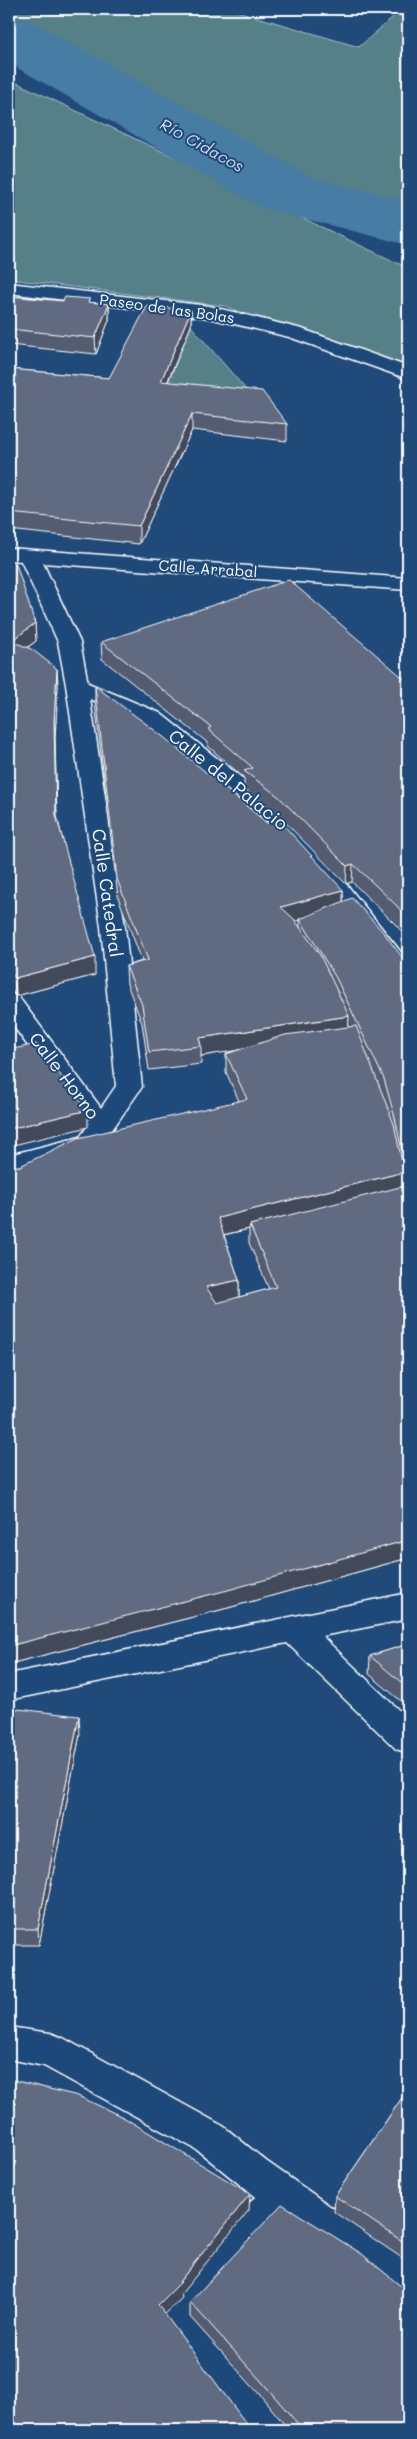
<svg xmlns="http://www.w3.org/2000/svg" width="417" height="2439" viewBox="0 0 417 2439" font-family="Mali,sans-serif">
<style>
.green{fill:#548088;stroke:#aac0c4}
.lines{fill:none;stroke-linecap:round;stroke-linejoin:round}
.river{fill:#477ba4;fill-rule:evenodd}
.street-casing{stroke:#fff;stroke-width:3}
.street{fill:#1f4a7a;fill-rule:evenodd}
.wall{fill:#535b6f;stroke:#fff;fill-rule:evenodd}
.shaded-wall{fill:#434a5a;stroke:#fff}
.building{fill:#606a81;stroke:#fff}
.labels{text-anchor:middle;stroke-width:4;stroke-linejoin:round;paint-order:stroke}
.far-street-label{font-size:15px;fill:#fff;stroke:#1f4a7a}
.far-water-label{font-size:16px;font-style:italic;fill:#d1dee8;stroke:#1f4a7a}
.street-label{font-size:18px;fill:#fff;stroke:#1f4a7a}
</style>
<rect width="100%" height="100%" fill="#1f4a7a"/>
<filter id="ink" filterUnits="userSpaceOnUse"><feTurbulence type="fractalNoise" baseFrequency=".02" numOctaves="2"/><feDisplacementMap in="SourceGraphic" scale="10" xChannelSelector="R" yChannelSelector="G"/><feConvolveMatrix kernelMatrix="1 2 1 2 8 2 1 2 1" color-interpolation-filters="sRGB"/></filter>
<g filter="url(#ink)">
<g class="green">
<path d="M9 9H230L359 47 402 9H408V223L288 193 9 36Z"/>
<path d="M9 79 408 268V379L225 306 9 279Z"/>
<path d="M191 326 262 408 161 397Z"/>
</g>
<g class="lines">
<path class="river" d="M9 16 32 22 313 178 408 201V245L262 208 9 63Z"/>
<g class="street-casing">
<g id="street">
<path d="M9 283 209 306 302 329 408 367V379L289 337 209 318 9 293Z"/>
<path d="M9 548 408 578V590L43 563 80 642 88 683 160 713 296 821 408 961V986L399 984 280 831 144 723 90 699 125 927 142 1087 98 1150 9 1173V1155L80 1137 87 1127 9 1020V994L18 996 101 1108 116 1086 101 927 66 685 58 642 21 561 9 560Z"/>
<path d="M408 1593V1619L322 1636 408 1719V1753L396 1749 287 1643 9 1700V1674Z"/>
<path d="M9 2027 50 2033 63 2038 223 2126 266 2161 408 2261V2309L394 2303 382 2287 285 2219 201 2318 282 2416 288 2430H243L162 2332 157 2318 162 2304 255 2197 197 2150 44 2066 9 2059Z"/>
</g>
</g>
<use href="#street" class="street"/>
</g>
<g class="wall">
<path d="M9 292H11V296L109 304V320L96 354 9 345Z"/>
<path d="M191 310V326L168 382 287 424V441L192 430 139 544 9 530V369L109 378Z"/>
<path d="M9 559 35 623 36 641 27 648 57 669 58 686 55 738 57 816 95 975 16 996 9 986Z"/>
<path d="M101 642 408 682V938L395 924 352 882 346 884 277 814 244 789V778L208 746V743L102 659Z"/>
<path d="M95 686 343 890V902L408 965V1558L228 1608 9 1664V1167L20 1166 239 1101 226 1072V1054L237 1050 201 1056V1064L149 1070 142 1023 127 984 126 966 142 961 118 897 95 703ZM300 920V928L295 921ZM249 1229V1243L269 1289 239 1297V1280L224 1235Z"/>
<path d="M408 1644V1707L369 1674 370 1656Z"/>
<path d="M9 1708 80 1734 39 1945H9Z"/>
<path d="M408 2089V2262L334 2212 335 2196Z"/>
<path d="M190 2302 408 2430H289L261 2396 190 2317Z"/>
</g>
<g class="shaded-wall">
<path d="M109 304V320L96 354 95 338Z"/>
<path d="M191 310V326L161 397V381Z"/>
<path d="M192 414V430L139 544V526Z"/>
<path d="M35 623 36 641 13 658 12 641Z"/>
<path d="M57 669 58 686 55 738 57 832 54 721Z"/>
<path d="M353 864 352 882 346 884 347 866Z"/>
<path d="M343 890V908L281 925V907Z"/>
<path d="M95 957V975L16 996 15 978Z"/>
<path d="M349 1016 348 1034 201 1056V1046L199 1038Z"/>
<path d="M88 1110V1127L9 1146V1129Z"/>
<path d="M404 1172 403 1190 250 1225 249 1229 218 1236V1218Z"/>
<path d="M239 1280V1298L206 1306V1287Z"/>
<path d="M408 1540V1558L228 1608 9 1664V1646Z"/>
<path d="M79 1716 80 1734 39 1945 38 1929Z"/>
<path d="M250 2194 249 2210 181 2294 182 2298 159 2320 158 2305 179 2282Z"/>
</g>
<g class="building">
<path d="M9 296 63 301 65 297 90 299 88 302 109 304 95 338 9 329Z"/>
<path d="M147 306 191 310 161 381 262 391 287 424 192 414 139 526 9 513V369L109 378Z"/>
<path d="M9 559 16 564 35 623 12 641 33 650 57 669 54 721 56 815 95 957 15 978 9 969Z"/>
<path d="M289 580 408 682V919L397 906 353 864 347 866 278 796 244 771 253 768 208 729 211 727 101 642Z"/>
<path d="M95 686 161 735 267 823 279 820 343 890 281 907 294 919 320 955 349 1016 199 1038 201 1046 149 1052 142 1005 126 966 148 960 117 879Z"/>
<path d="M352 898 384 933 408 965V1175H407L395 1118 384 1079 336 978 300 919Z"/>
<path d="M356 1026 394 1124 404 1172 218 1218 239 1280 206 1287 217 1303 276 1287 250 1225 408 1185V1540L228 1590 9 1646V1167L20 1166 78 1138 247 1099 226 1054 285 1035Z"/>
<path d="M36 1044 88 1110 9 1129V1050Z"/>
<path d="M408 1644V1688L370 1656Z"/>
<path d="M9 1708 79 1716 38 1929H9Z"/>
<path d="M9 2079 78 2096 123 2117 250 2194 179 2282H181L158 2305 251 2430H9Z"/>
<path d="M408 2089V2245L335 2196Z"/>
<path d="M282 2204 362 2254 408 2292V2430H303L262 2382 190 2302Z"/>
</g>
</g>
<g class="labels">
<g class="far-street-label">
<text transform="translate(167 309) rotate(8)" y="5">Paseo de las Bolas</text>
<text transform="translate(208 569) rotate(4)" y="5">Calle Arrabal</text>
</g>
<g class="far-water-label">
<text transform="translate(202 145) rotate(29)" y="6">Río Cidacos</text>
</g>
<g class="street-label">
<text transform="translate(228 780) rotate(39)" y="6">Calle del Palacio</text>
<text transform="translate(107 893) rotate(82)" y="6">Calle Catedral</text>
<text transform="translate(64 1076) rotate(53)" y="6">Calle Horno</text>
</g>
</g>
<rect width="417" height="2439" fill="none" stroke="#1f4a7a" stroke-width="30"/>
<rect x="15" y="15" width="387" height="2409" fill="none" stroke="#fff" stroke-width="2" filter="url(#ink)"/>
</svg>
